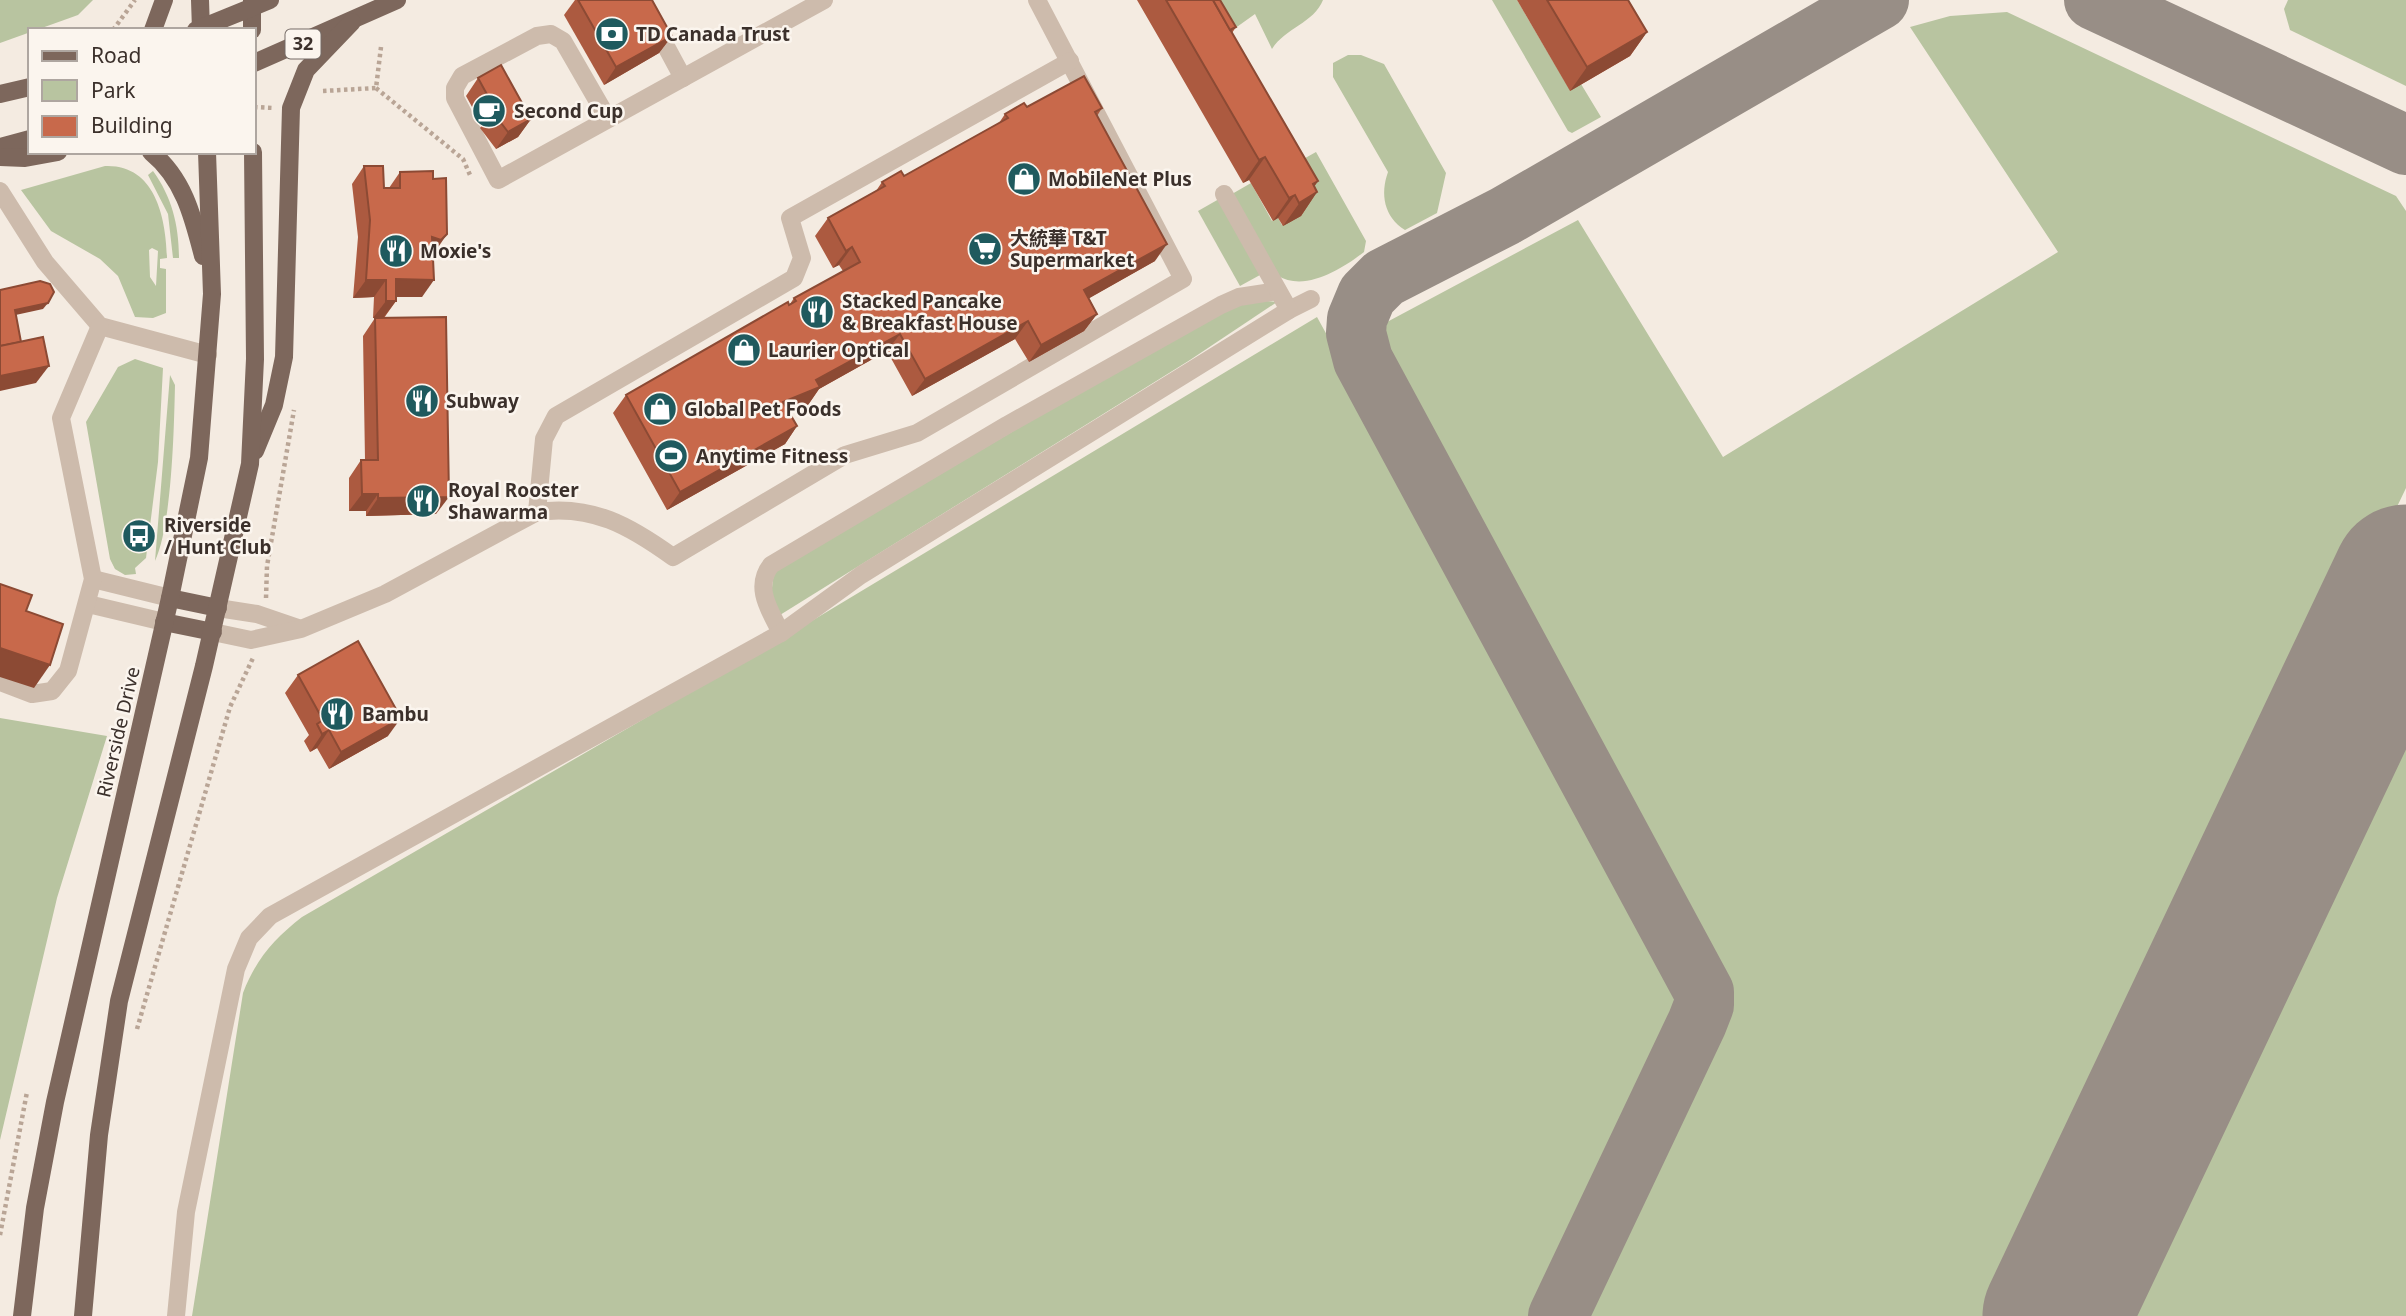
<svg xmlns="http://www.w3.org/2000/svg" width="2406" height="1316" viewBox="0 0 2406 1316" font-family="'Noto Sans','Noto Sans SC',sans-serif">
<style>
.green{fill:#b8c4a0;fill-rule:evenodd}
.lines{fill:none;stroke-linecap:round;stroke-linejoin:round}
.taxiway{stroke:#988e86;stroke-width:60}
.runway{stroke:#988e86;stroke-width:147}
.path{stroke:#b9a596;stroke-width:4.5;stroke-dasharray:3.5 3.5;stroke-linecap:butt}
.minor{stroke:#cdbbac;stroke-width:18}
.major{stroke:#7d675c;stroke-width:18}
.wall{fill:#ac5a40}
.shaded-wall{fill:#8c4a34}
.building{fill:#c8694b;stroke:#8c4a34;stroke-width:2}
.labels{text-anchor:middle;stroke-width:5;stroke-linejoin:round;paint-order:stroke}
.shield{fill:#fbf5ee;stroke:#756b66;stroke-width:2}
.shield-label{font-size:18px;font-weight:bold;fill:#3b302b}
.poi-label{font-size:19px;font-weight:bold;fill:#3b302b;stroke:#fbf5ee;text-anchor:start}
.street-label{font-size:19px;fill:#3b302b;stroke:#fbf5ee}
</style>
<rect width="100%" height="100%" fill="#f4ebe1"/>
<g class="green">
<path d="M0 0H93L78 15 0 43Z"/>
<path d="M1207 0H1323C1314 23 1285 28 1272 49L1255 14 1227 34Z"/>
<path d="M1492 0H1517L1570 90 1581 84 1601 117 1572 133 1568 131Z"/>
<path d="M2288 0H2406V86L2290 30 2284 9Z"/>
<path d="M2007 12 2396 196 2406 211V488L2009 1316H1578L1729 998 1380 355 1387 322 1578 220 1723 457 2058 252 1910 27 1950 16Z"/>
<path d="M1348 55H1361L1384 64 1446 173 1437 213 1405 230C1384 217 1380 194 1388 172L1333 77V63Z"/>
<path d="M1316 152 1366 241 1364 252C1342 269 1304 293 1277 275L1232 194 1251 183 1272 221 1278 218 1282 225V171Z"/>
<path d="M105 166C155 164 166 217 167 258L160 259V268L166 269V313L153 318 135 317 118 276 100 259 51 231 21 190ZM152 248 158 251 156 286 150 277 149 250Z"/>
<path d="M153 171C172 197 179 226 179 258H173L168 214 148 175Z"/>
<path d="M1219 199 1260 275 1240 286 1198 211Z"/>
<path d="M1257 300 1277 302 1190 360 780 615 771 595 774 572 1219 310Z"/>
<path d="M1317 317 1675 966 1681 991V1013L1538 1316H192L243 993C256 959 274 939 302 917L785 637Z"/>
<path d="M135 359 163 368 158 462 146 558 135 568 136 574 125 575 115 569 110 559 86 422 118 367Z"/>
<path d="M170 375 175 385C174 429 172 524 155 561Z"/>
<path d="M2406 669V1316H2101Z"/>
<path d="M0 718 107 736 57 898 0 1140Z"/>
</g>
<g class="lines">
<g class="taxiway">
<path d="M2094 0 2406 145"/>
<path d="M1558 1316 1697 1023 1704 1005V992L1363 360 1356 333 1357 319 1367 295 1384 278 1505 216 1879 0"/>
</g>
<path class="runway" d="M2056 1316 2406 578"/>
<g class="path">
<path d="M113 30 135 0"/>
<path d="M376 88 463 159 470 175"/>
<path d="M323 91 376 88 381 47"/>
<path d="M254 107 274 108"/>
<path d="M266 598 267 566 294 410"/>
<path d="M137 1029 230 707 253 658"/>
<path d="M0 1235 27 1092"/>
</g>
<g class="minor">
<path d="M641 0 683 78"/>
<path d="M608 119 563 41 551 34 537 36 462 76 455 88V98L498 180 824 0"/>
<path d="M0 191 45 262 100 326 208 355"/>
<path d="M1289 310 1311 299"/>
<path d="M537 512C592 504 630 526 673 557L845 455 917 433 1183 279 1037 0"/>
<path d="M93 579 170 598"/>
<path d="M88 604 164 622"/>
<path d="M218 608 257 614 298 628"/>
<path d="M213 632 251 640 301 629 385 594 537 512 544 439 556 416 794 278 802 258 790 218 1070 61"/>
<path d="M781 633C771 612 753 588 771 565L1007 425 1221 305 1239 297 1278 291"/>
<path d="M0 682 32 694 52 691 68 671 93 579 61 418 100 326"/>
<path d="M176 1316 186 1212 236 969 249 938 270 916 781 633 861 575 1289 310 1224 194"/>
</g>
<g class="major">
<path d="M200 0 201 30"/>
<path d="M252 0V30"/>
<path d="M153 30 164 0"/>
<path d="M196 30 270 0"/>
<path d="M254 63 397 0"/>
<path d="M0 94 30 87"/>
<path d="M0 147 30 139"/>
<path d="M151 152C184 179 193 217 203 256"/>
<path d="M0 157 25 158 58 152"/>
<path d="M255 451 274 405 284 357 291 108 306 70 352 22"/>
<path d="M170 598 218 608"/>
<path d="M164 622 213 632"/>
<path d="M22 1316 35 1208 55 1102 170 598 199 458 212 294 207 152"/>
<path d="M83 1316 99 1135 119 1001 204 666 250 464 255 359 253 152"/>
</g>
</g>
<g class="wall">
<path d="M575 0H652L672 36 659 53 604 85 564 15Z"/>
<path d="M1137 0H1220L1236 27 1232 33 1318 181 1314 187 1317 192 1301 216 1283 226 1278 218 1273 221 1249 180 1243 183Z"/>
<path d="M1517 0H1628L1647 32 1630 56 1570 91Z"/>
<path d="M478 78 531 119 518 137 496 149 480 128 482 125 466 96Z"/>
<path d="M1102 108 1097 116 1155 261 1089 298 1097 314 1084 331 1029 362 1015 339 912 396 887 351 819 389 808 405 789 412 797 426 785 444 667 510 613 413 626 395 790 304 794 298 843 271 839 265 833 268 815 236 828 218 876 191 882 182 904 176 999 123 1005 114Z"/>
<path d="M364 166 384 188H389L400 172 435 252 433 254 422 297H396V301L384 318 436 514 366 516V511H349V478L361 460H365L363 336 375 318H373L374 297 353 298 358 237 352 184Z"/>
<path d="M298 675 388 736 329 769 317 748 310 752 304 741 309 735 285 693Z"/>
</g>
<g class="shaded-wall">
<path d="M1647 32 1630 56 1570 91 1587 67Z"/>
<path d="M672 36 659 53 604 85 616 67Z"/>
<path d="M531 119 518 137 496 149 508 132Z"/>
<path d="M1265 157 1249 180 1243 183 1259 160Z"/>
<path d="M1318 181 1305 199 1317 192 1301 216 1283 226 1313 184Z"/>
<path d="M1295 195 1278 218 1273 221 1289 198Z"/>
<path d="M447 234 435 252 429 258 432 237Z"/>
<path d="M1167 244 1155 261 1072 308 1084 290Z"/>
<path d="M852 247 839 265 833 268 846 251Z"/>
<path d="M396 279 434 280 422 297H386Z"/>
<path d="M366 280H386L374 297 353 298Z"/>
<path d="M386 301H396L383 318H373Z"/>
<path d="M48 303 43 309 11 316 15 310Z"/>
<path d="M1097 314 1084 331 1029 362 1041 345Z"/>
<path d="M1028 321 1015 339 912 396 925 379Z"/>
<path d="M900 334 887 351 819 389 808 405 771 419 783 402 816 380Z"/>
<path d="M49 366 36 383 0 391V376Z"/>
<path d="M797 426 785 444 667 510 680 492Z"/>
<path d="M362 494H378L366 511H349Z"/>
<path d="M449 497 436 514 366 516 378 498Z"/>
<path d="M0 648 50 665 34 688 0 677Z"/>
<path d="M401 718 388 736 329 769 341 752Z"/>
<path d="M329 730 317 748 310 752 322 734Z"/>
</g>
<g class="building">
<path d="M578 0H652L672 36 616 67Z"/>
<path d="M1166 0H1213L1318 181 1313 184 1317 192 1299 203 1295 195 1289 198 1265 157 1259 160Z"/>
<path d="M1213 0H1220L1236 27 1230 30Z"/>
<path d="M1547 0H1628L1647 32 1587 67Z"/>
<path d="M501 65 531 119 508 132 492 111 495 109 478 78Z"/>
<path d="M1084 76 1102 108 1095 112 1167 244 1084 290 1097 314 1041 345 1028 321 925 379 900 334 816 380 820 387 783 402 797 426 680 492 626 395 788 302 789 305 796 301 794 298 860 262 852 247 846 251 828 218 885 186 882 182 901 171 904 176 1008 118 1005 114 1024 103 1027 107Z"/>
<path d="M364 166H383L384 188H400V172L433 171V179L446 178 447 234 441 240 432 237 434 280 396 279V301H386V280H366L370 220Z"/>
<path d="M40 281 50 284 54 292 48 303 15 310 21 342 0 346V290Z"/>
<path d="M446 317 449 497 378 498V494H362L361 460H378L375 318Z"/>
<path d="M43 337 49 366 0 376V346Z"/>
<path d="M0 584 32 595 26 611 63 624 50 665 0 648Z"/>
<path d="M358 641 401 718 341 752 329 730 322 734 317 724 323 720 298 675Z"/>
</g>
<defs>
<g id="bank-disc" transform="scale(1.75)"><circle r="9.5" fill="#1f5a5e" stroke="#fbf5ee"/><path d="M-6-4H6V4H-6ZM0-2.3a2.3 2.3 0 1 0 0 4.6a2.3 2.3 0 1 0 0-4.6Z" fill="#fff"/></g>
<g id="cafe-disc" transform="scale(1.75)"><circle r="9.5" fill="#1f5a5e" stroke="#fbf5ee"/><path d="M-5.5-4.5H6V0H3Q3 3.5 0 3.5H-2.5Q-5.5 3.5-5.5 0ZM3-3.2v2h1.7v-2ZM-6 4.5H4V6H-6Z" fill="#fff"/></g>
<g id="shop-disc" transform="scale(1.75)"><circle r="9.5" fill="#1f5a5e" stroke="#fbf5ee"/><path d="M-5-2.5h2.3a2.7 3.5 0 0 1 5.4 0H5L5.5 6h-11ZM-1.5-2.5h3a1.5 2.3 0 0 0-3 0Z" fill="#fff"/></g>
<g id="supermarket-disc" transform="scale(1.75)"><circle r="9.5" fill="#1f5a5e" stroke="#fbf5ee"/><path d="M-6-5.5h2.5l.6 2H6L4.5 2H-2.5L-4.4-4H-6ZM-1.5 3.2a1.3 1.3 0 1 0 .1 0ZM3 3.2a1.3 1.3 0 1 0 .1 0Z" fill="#fff"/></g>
<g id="restaurant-disc" transform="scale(1.75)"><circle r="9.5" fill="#1f5a5e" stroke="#fbf5ee"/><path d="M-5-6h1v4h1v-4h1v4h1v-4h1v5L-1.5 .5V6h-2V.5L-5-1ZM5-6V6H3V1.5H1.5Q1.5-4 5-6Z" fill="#fff"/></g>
<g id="stadium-disc" transform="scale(1.75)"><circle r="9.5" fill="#1f5a5e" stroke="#fbf5ee"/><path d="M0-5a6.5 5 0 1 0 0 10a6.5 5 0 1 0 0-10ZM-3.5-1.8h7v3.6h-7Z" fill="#fff"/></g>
<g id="bus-disc" transform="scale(1.75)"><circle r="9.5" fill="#1f5a5e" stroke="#fbf5ee"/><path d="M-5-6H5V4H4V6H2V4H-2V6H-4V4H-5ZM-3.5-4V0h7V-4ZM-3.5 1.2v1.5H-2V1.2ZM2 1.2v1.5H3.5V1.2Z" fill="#fff"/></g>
</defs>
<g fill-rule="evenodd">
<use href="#bank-disc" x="612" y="34"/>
<use href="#cafe-disc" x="489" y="111"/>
<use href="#shop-disc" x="1024" y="179"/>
<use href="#supermarket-disc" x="985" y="249"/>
<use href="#restaurant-disc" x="396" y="251"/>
<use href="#restaurant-disc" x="817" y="312"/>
<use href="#shop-disc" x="744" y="350"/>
<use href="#restaurant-disc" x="422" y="401"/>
<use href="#shop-disc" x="660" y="409"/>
<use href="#stadium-disc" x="671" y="456"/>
<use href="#restaurant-disc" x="423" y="501"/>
<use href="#bus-disc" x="139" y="536"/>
<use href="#restaurant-disc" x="337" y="714"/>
</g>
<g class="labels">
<rect class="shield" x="285.5" y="29.5" width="35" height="29" rx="5"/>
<g class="shield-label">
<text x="303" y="50">32</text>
</g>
<g class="poi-label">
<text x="636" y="41">TD Canada Trust</text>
<text x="514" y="118">Second Cup</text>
<text x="1048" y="186">MobileNet Plus</text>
<text x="1010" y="245">大統華 T&amp;T<tspan x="1010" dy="22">Supermarket</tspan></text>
<text x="420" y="258">Moxie's</text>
<text x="842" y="308">Stacked Pancake<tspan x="842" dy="22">&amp; Breakfast House</tspan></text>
<text x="768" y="357">Laurier Optical</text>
<text x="446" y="408">Subway</text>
<text x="684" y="416">Global Pet Foods</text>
<text x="696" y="463">Anytime Fitness</text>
<text x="448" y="497">Royal Rooster<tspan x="448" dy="22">Shawarma</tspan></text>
<text x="164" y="532">Riverside<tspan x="164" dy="22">/ Hunt Club</tspan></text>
<text x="362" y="721">Bambu</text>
</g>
<g class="street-label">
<text transform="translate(118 732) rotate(-77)" y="7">Riverside Drive</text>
</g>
</g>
<rect x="28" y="28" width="228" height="126" fill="#fbf5ee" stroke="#aea6a0" stroke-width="2"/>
<rect x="42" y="51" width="35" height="10" fill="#7d675c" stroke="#aea6a0" stroke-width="2"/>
<text x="91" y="63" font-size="21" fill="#3b302b">Road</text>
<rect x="42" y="80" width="35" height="21" fill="#b8c4a0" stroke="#aea6a0" stroke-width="2"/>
<text x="91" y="98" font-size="21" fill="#3b302b">Park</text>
<rect x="42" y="116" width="35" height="21" fill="#c8694b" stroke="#aea6a0" stroke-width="2"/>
<text x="91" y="133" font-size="21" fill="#3b302b">Building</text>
</svg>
